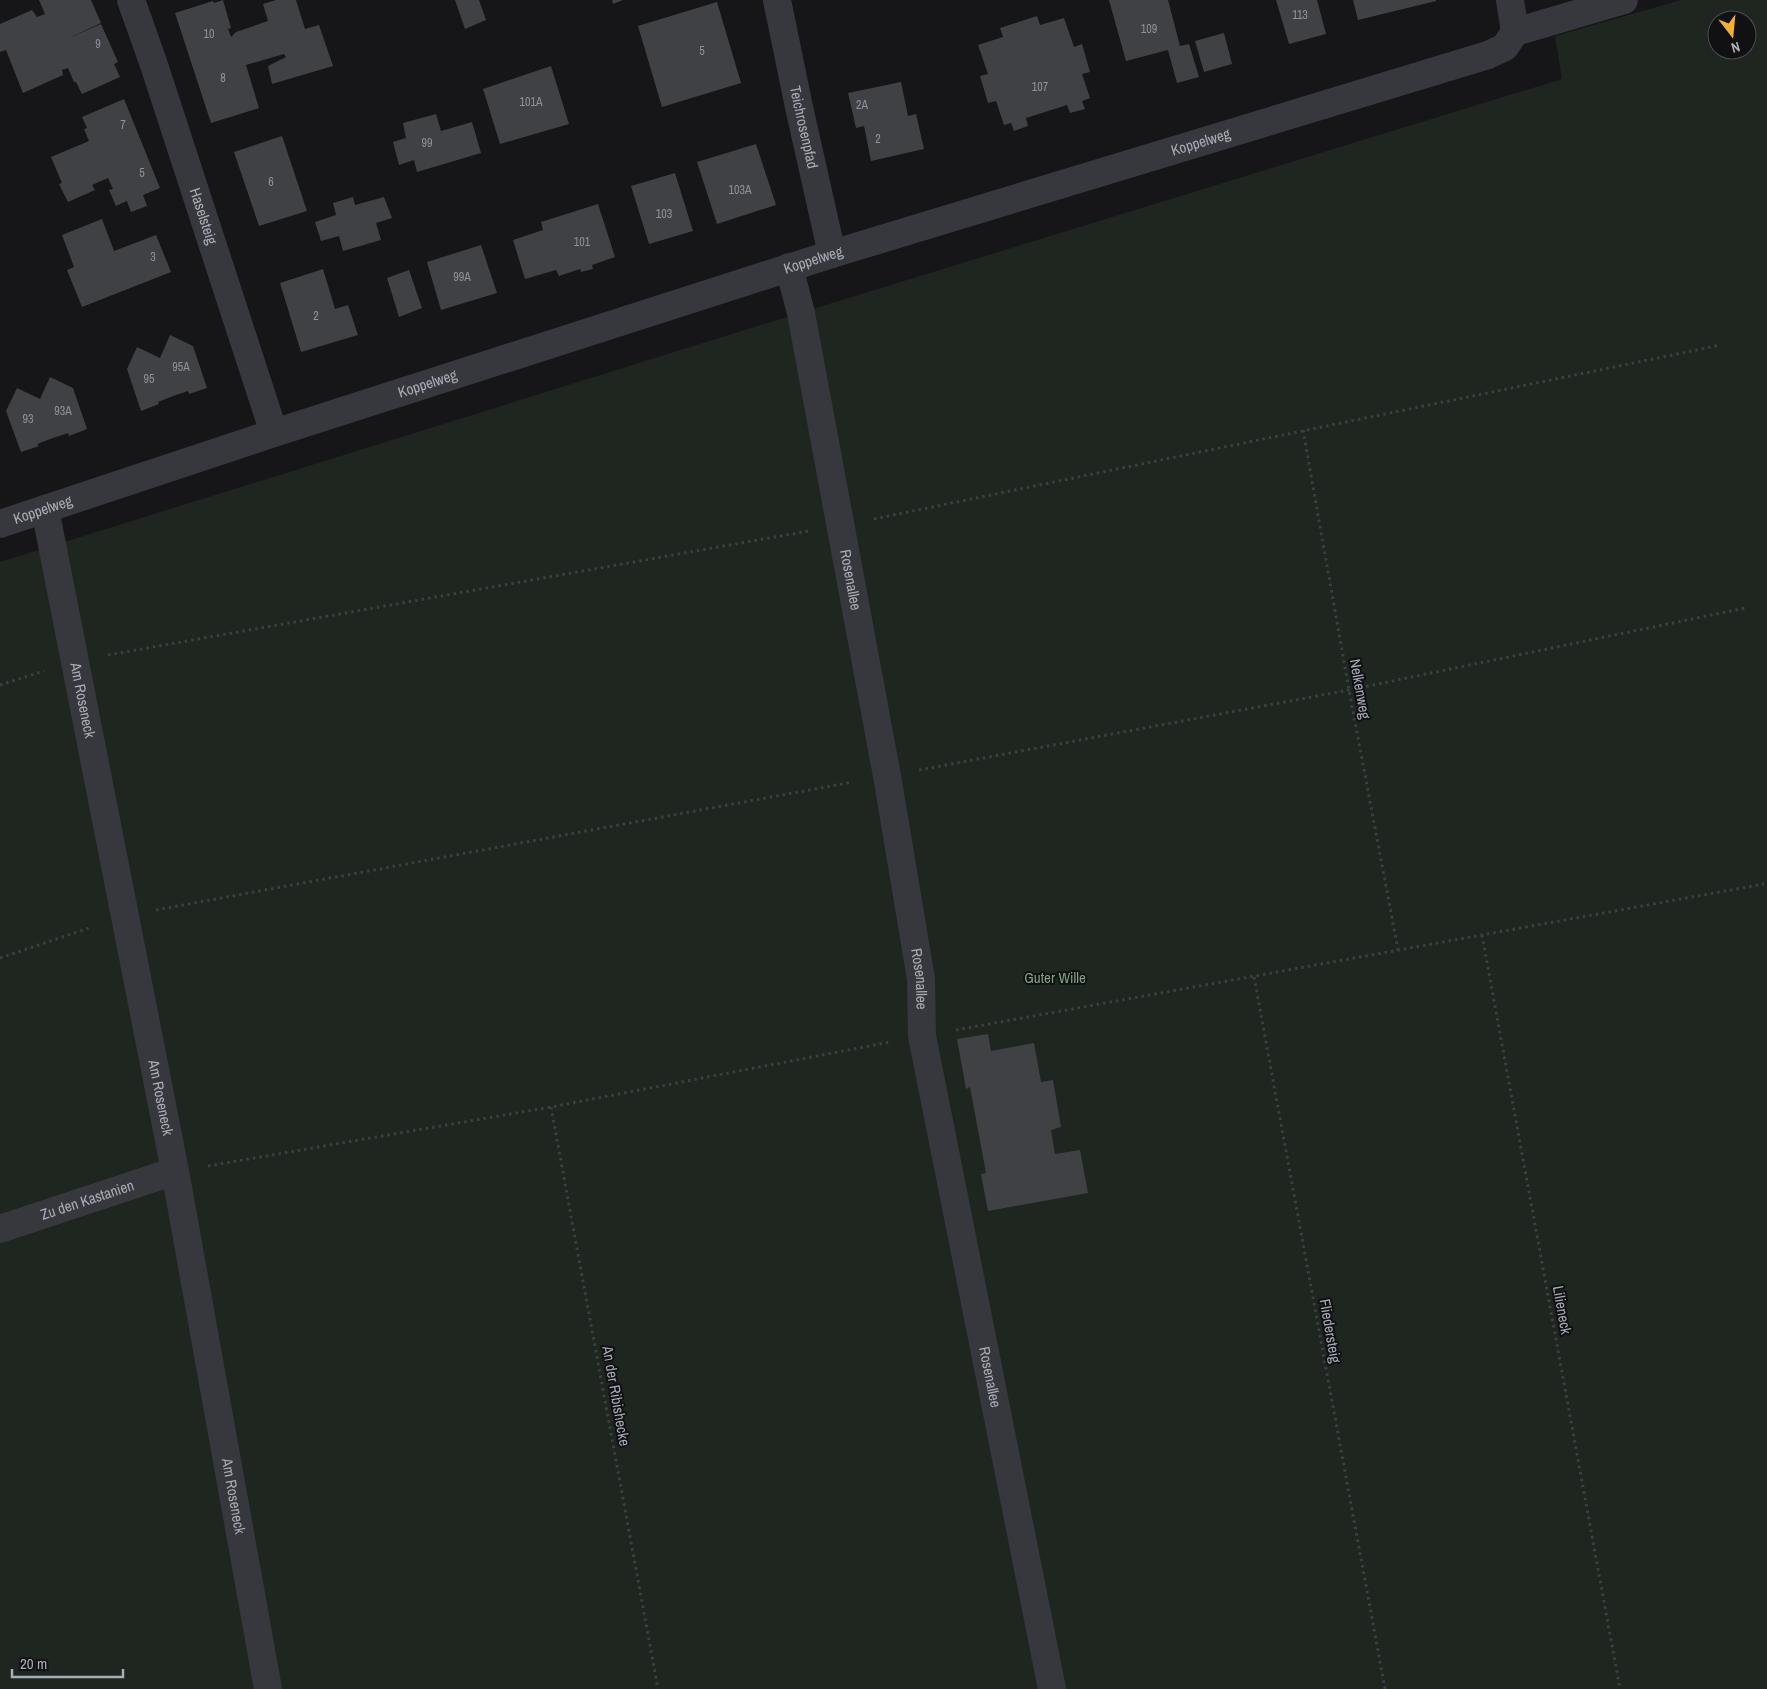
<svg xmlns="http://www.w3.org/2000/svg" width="1767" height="1689" viewBox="0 0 1767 1689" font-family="'Archivo Narrow',sans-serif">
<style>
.green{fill:#1e261f;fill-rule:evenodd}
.building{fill:#404145}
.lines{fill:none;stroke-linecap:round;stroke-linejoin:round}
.path{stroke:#3d3f44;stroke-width:3;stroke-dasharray:2.5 4;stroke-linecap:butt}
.minor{stroke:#37383d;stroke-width:28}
.labels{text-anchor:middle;stroke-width:4;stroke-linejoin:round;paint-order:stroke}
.number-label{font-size:12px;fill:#8e929b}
.street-label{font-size:15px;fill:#a8adb8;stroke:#111113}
.park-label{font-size:15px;fill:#7fa381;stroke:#111113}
</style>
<rect width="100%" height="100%" fill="#161618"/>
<path class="green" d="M1681 0H1767V1689H0V562L793 315 1562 79 1555 36ZM1717 20H1747V50H1717Z"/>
<g class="building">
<path d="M39 0H91L101 23 67 39 101 24 118 62 114 64 120 77 82 94 76 82H74L68 68 62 70 63 75 23 93 6 50 0 52V24L32 10 37 17 45 14Z"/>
<path d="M223 0 231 28 228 29 231 37 236 32 268 21 263 4 276 0H296L305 29 319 25 333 66 272 84 268 66 286 57 284 54 246 65 259 108 211 123 175 13 213 1 214 3Z"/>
<path d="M455 0H479L486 20 465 29Z"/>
<path d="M612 0H623L613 4Z"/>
<path d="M1109 0H1168L1180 46 1189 44 1199 77 1177 83 1168 50 1126 61Z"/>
<path d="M1276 0H1317L1326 34 1289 44Z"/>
<path d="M1353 0H1436V1L1358 20Z"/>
<path d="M717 2 741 83 662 107 638 26Z"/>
<path d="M1037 16 1040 25 1064 18 1074 47 1082 44 1090 72 1082 74 1090 98 1082 101 1085 109 1070 113 1067 105 1026 118 1028 126 1014 131 1011 123 1004 125 996 101 988 103 980 76 988 74 978 45 1003 37 1000 28Z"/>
<path d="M1224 33 1232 64 1204 72 1195 41Z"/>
<path d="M551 66 569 124 500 144 483 89Z"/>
<path d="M901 82 908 116 916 114 924 149 871 161 864 126 856 128 848 93Z"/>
<path d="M124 99 160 188 143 195 147 206 131 212 127 201 116 206 109 190 113 189 108 178 92 185 95 190 68 202 59 184 62 183 51 157 89 141 84 129 87 128 82 117Z"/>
<path d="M436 114 441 131 472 122 481 153 417 172 414 160 399 165 393 142 406 138 403 123Z"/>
<path d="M282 136 307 211 259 226 234 152Z"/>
<path d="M756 144 776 205 717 224 697 162Z"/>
<path d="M675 173 693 231 649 244 631 186Z"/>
<path d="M353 197 355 205 384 197 392 218 376 223 381 240 343 251 339 236 321 241 315 222 336 215 333 203Z"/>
<path d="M598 204 615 257 592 265 593 269 581 272 580 269 559 276 556 270 525 279 513 240 543 230 541 222Z"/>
<path d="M102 219 114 251 156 235 171 272 82 307 67 270 74 267 62 235Z"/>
<path d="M481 245 497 293 441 310 427 262Z"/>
<path d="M323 269 335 309 348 305 358 335 301 352 280 283Z"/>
<path d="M409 270 422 308 399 317 387 278Z"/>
<path d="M170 335 193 346 207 388 189 394 188 391 173 396 158 402 159 404 141 411 127 369 137 347 160 358Z"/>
<path d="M50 377 73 388 87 429 69 436 68 433 53 438 37 444 39 446 21 452 6 411 17 388 40 399Z"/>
<path d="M988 1034 991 1051 1034 1043 1041 1082 1053 1080 1061 1127 1051 1130 1055 1154 1080 1150 1088 1193 988 1211 981 1174 986 1173 970 1087 966 1089 957 1039Z"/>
</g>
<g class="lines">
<g class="path">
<path d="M1303 430 1349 690 1398 950"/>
<path d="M874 519 1721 345"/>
<path d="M108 655 809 531"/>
<path d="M0 685 44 671"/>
<path d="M919 770 1349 690 1745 608"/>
<path d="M156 910 853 782"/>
<path d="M1482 935 1620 1689"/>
<path d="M0 958 92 927"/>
<path d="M1254 977 1385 1689"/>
<path d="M956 1030 1764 884"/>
<path d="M551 1107 658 1689"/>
<path d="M208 1166 551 1107 890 1042"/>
</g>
<g class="minor">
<path id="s1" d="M131 0 154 65 274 433"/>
<path id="s2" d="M777 0 799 107 832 254"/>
<path d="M1510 0 1515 32"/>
<path id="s3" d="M789 267 801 313 887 776 921 979 922 1036 1052 1689"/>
<path id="s4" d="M45 509 175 1171 268 1689"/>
<path id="s5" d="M0 524 274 433 832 254 1488 55 1505 47 1515 32 1624 0"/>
<path id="s6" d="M0 1229 175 1171"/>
</g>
</g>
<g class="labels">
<g class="number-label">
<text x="1300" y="19">113</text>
<text x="1149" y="33">109</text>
<text x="209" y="38">10</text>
<text x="98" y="48">9</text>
<text x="702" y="55">5</text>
<text x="223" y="82">8</text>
<text x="1040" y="91">107</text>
<text x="531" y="106">101A</text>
<text x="862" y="109">2A</text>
<text x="123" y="129">7</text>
<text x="878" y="143">2</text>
<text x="427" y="147">99</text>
<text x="142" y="177">5</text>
<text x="271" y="186">6</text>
<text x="740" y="194">103A</text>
<text x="664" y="218">103</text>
<text x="582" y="246">101</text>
<text x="153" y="261">3</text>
<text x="462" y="281">99A</text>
<text x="316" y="320">2</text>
<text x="181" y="371">95A</text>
<text x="149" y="383">95</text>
<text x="63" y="415">93A</text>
<text x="28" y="423">93</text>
</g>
<g class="street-label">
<text dy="5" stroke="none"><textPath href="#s2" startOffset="130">Teichrosenpfad</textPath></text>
<text dy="5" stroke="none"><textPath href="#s5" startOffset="1260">Koppelweg</textPath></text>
<text dy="5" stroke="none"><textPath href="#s1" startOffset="228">Haselsteig</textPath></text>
<text dy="5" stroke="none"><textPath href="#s5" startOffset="855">Koppelweg</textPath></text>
<text dy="5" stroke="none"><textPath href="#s5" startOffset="450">Koppelweg</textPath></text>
<text dy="5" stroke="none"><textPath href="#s5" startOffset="45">Koppelweg</textPath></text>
<text dy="5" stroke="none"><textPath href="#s3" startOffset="319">Rosenallee</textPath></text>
<text transform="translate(1360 689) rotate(80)" y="5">Nelkenweg</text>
<text dy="5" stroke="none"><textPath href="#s4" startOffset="195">Am Roseneck</textPath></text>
<text dy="5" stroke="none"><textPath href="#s3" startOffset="724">Rosenallee</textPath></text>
<text dy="5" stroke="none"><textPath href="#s4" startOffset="600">Am Roseneck</textPath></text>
<text dy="5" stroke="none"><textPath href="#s6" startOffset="92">Zu den Kastanien</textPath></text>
<text transform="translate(1562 1310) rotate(80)" y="5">Lilieneck</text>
<text transform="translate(1330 1331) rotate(80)" y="5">Fliedersteig</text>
<text dy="5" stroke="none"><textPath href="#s3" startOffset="1129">Rosenallee</textPath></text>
<text transform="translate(616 1396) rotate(80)" y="5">An der Ribishecke</text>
<text dy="5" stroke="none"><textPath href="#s4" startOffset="1005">Am Roseneck</textPath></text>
</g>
<g class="park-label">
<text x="1055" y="983">Guter Wille</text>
</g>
</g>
<g transform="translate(1732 35) rotate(164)"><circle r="24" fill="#111113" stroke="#4d4f55"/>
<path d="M0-4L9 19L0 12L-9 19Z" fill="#f2b134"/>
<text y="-8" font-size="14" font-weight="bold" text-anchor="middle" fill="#a8adb8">N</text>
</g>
<path d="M12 1669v8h111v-8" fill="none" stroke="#a8adb8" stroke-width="2.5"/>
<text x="20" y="1669" font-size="15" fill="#a8adb8" stroke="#111113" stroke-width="4" paint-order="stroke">20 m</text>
</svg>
